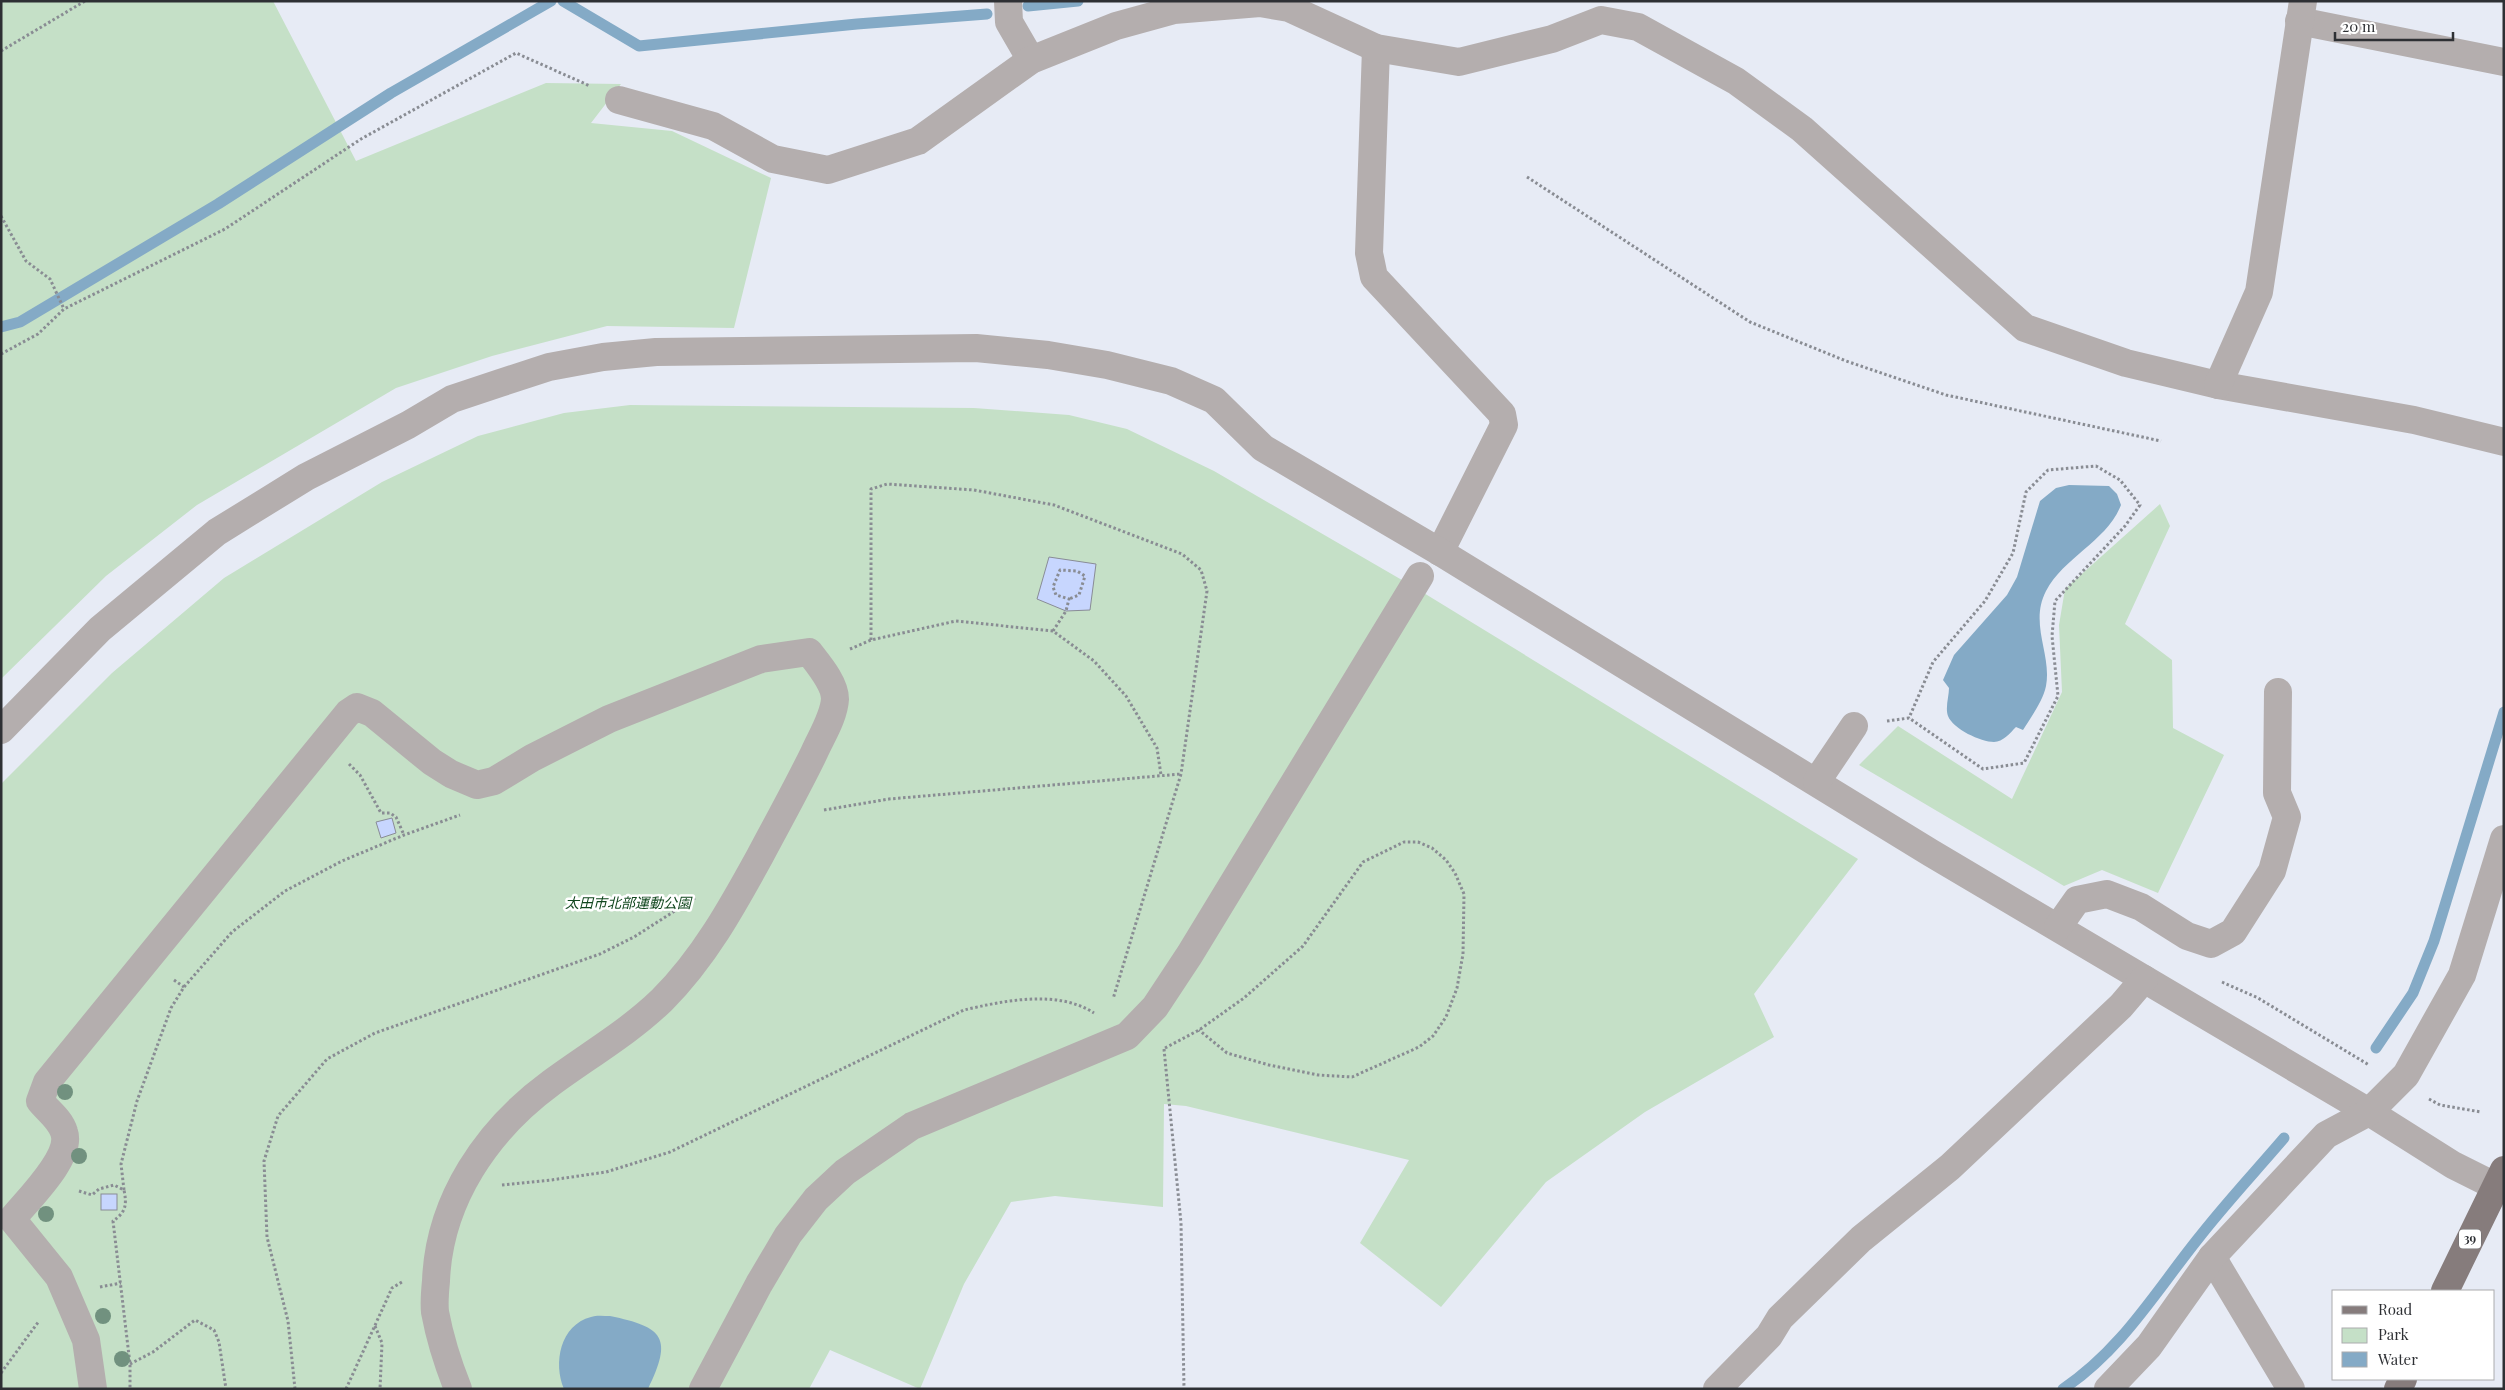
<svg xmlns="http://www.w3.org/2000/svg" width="2505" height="1390" viewBox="0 0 2505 1390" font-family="'Playfair Display','Noto Sans JP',serif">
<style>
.green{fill:#c5e0c7}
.water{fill:#84aac6}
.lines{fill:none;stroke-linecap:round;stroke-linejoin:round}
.stream{stroke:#84aac6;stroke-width:11}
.building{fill:#c7d6fe;stroke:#898c96}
.path{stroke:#898c93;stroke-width:3;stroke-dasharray:2.5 2.5;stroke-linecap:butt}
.minor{stroke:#b4aeae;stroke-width:28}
.major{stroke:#867c7c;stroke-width:28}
.tree{fill:#71917f}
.labels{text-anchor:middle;stroke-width:5;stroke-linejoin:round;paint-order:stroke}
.shield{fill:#fff;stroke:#6d6e71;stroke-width:1}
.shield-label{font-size:12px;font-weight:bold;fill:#2e3034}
.park-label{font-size:14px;font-style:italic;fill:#11471e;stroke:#fff}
</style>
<rect width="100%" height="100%" fill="#e7ebf5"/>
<g class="green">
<path d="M1 1H273L356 161 546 83 621 84 591 123 672 131 771 178 734 328 607 326 492 356 396 388 197 505 106 576 1 679Z"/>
<path d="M630 405 974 408 1069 415 1127 429 1214 471 1414 587 1858 859 1754 994 1774 1037 1645 1112 1546 1182 1441 1307 1360 1243 1409 1160 1186 1106 1164 1104 1163 1207 1055 1196 1011 1202 964 1284 920 1389 830 1350 809 1389H1V784L112 673 224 578 382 482 478 436 564 413Z"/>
<path d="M2160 504 2170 526 2125 624 2172 660 2173 728 2224 755 2158 893 2102 870 2064 886 1859 765 1898 726 2012 799 2062 692 2059 625 2065 589Z"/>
</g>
<g class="water">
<path d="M2069 485 2109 486 2117 494 2121 505C2107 541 2064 557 2046 591 2029 624 2052 654 2046 686 2043 701 2031 717 2023 730L2016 727C2010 733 2003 742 1994 742 1981 742 1953 729 1948 716 1945 708 1949 696 1949 688L1943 680 1954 655 2007 595 2017 577 2040 501 2056 488Z"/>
<path d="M610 1316C664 1327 673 1338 648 1389H564C553 1363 560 1325 591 1317 596 1315 604 1316 610 1316Z"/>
</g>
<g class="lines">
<g class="stream">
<path d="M563 1 639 46 857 24 987 14"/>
<path d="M1028 6 1078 1"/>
<path d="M1 327 20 322 218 204 391 93 551 1"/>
<path d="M2376 1048 2413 993 2434 941 2504 712"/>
<path d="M2063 1389C2121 1350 2154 1294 2197 1240 2224 1205 2255 1172 2284 1138"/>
</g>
</g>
<g class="building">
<path d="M1049 557 1096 564 1090 610 1066 611 1037 599Z"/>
<path d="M392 818 396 833 381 838 376 822Z"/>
<rect x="101" y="1194" width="16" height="16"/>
</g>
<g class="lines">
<g class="path">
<path d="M1 51 85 1"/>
<path d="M1527 177 1750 322 1846 361 1946 395 2161 441"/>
<path d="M1 216 26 261 50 279 64 309"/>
<path d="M1 354 38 334 64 309 225 229 361 139 516 53 590 86"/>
<path d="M1053 631 1066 611 1069 599 1056 595 1053 587 1060 570 1077 571 1085 576 1079 595 1069 599"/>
<path d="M871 640V489L887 484 974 490 1054 505 1182 554 1201 570 1207 591 1181 774 1113 999"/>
<path d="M850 649 871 640 956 621 1053 631 1094 661 1126 696 1157 748 1161 775"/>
<path d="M1887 721 1909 718 1983 769 2024 763 2058 696 2052 636 2055 601 2125 526 2140 505 2120 480 2096 466 2048 470 2026 492 2013 553 1985 601 1933 662 1909 718"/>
<path d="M349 764 360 775 381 813H390L396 817 404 835"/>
<path d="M824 810 889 799 1181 774"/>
<path d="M174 980 184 987"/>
<path d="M2222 982 2258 998 2369 1065"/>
<path d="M1165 1048 1199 1030 1244 998 1303 946 1363 862 1404 842H1418L1432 848 1446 860 1455 873 1464 894 1463 954 1457 988 1446 1017 1433 1036 1419 1047 1352 1077 1318 1075 1269 1065 1227 1053 1199 1030"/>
<path d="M1164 1049 1181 1223 1184 1389"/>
<path d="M2429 1099 2440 1105 2481 1112"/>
<path d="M502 1185 551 1180 606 1172 670 1152 964 1010C1003 1001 1057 989 1094 1013"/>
<path d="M124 1190 121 1164 137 1101 171 1008 184 987 232 932 285 891 342 861 404 835 460 815"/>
<path d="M79 1191 92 1195 99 1189 114 1185 124 1190C127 1205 126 1212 113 1221L130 1364V1389"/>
<path d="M100 1287 121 1283"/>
<path d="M375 1326 382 1343 380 1389"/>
<path d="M130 1364 153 1352 195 1320 214 1330 219 1342 226 1389"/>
<path d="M1 1373 39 1321"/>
<path d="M295 1389 288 1321 267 1237 264 1161 278 1116 327 1059 375 1033 600 954 634 937 695 898"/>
<path d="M346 1389 392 1288 402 1282"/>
</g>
<g class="minor">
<path d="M1008 1 1009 22 1031 60"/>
<path d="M2299 21 2504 62"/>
<path d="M1376 48 1369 253 1374 277 1502 414 1504 425 1440 552"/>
<path d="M619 100 713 126 773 159 828 170 918 141 1031 60 1116 26 1174 10 1260 3 1289 8 1376 48 1459 62 1552 39 1601 20 1638 27 1736 81 1802 129 2025 328 2126 363 2218 385 2414 420 2504 442"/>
<path d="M2218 385 2259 292 2303 1"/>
<path d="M1 730 100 629 217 532 306 477 408 425 452 399 500 383 549 367 603 357 656 352 976 348 1048 355 1107 365 1171 381 1214 400 1263 448 1440 552 1931 853 2369 1112 2453 1165 2495 1186"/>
<path d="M1817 781 1854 726"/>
<path d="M2058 927 2077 900 2107 894 2141 907 2187 936 2211 944 2233 932 2272 871 2287 817 2277 793 2278 692"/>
<path d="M2212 1257 2291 1389"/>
<path d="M93 1389 86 1340 59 1277 12 1219C27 1200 73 1157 64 1132 60 1119 48 1111 40 1101L47 1082 348 713 357 707 372 713 432 762 451 774 477 785 494 781 532 758 609 719 761 659 809 652C818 664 835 683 835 699 834 717 821 737 814 753 797 788 778 822 760 856 732 907 704 958 662 1000 629 1032 589 1055 551 1083 487 1130 439 1200 436 1281 435 1291 434 1302 435 1312 440 1339 448 1364 458 1389"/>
<path d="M703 1389 759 1284 788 1235 816 1199 845 1172 912 1126 1127 1036 1155 1007 1190 954 1420 576"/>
<path d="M1717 1389 1769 1336 1780 1318 1861 1239 1950 1167 2121 1006 2144 979"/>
<path d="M2108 1389 2149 1346 2212 1257 2326 1135 2369 1112 2406 1075 2462 975 2504 839"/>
</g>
<g class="major">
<path d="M2445 1291 2504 1170"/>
<path d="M2398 1389 2403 1379"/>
</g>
</g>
<g class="tree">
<circle cx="65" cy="1092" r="8"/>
<circle cx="79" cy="1156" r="8"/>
<circle cx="46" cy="1214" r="8"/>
<circle cx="103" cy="1316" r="8"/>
<circle cx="122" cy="1359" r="8"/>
</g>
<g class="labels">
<rect class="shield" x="2459" y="1229.5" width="22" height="19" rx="4"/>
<g class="shield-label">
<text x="2470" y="1243">39</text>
</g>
<g class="park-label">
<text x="628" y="908">太田市北部運動公園</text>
</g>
</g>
<rect width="2505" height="1390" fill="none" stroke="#2e3034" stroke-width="5"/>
<rect x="2332" y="1290" width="162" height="90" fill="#ffffff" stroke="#abacae"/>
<rect x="2342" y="1306" width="25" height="8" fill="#867c7c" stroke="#abacae"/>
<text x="2378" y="1315" font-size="15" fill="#2e3034">Road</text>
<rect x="2342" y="1328" width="25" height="15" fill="#c5e0c7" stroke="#abacae"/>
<text x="2378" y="1340" font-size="15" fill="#2e3034">Park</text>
<rect x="2342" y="1352" width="25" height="15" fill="#84aac6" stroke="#abacae"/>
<text x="2378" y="1365" font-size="15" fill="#2e3034">Water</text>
<path d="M2335 32v8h118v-8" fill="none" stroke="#2e3034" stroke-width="2.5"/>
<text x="2342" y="32" font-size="15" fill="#2e3034" stroke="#ffffff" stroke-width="4" paint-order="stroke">20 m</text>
</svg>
